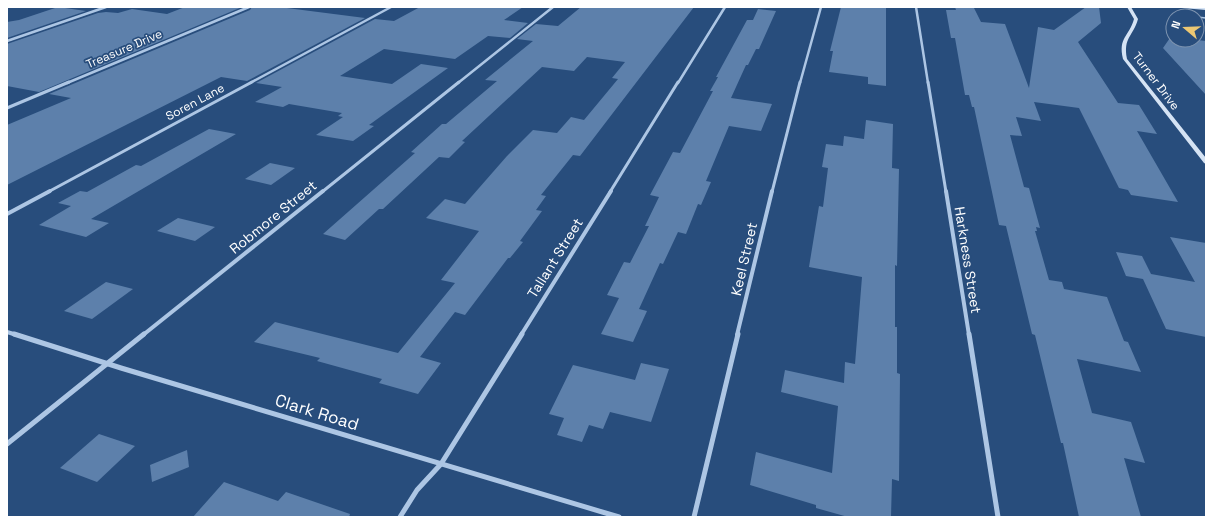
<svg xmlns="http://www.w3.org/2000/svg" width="1213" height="524" viewBox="0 0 1213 524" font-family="'Space Grotesk',sans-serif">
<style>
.building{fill:#5d80ab}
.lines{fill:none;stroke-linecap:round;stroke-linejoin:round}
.lane{stroke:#adc6e4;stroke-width:1.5}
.street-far3{stroke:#adc6e4;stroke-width:2.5}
.street-far2{stroke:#adc6e4;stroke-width:3}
.street-far1{stroke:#adc6e4;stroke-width:4}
.street{stroke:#adc6e4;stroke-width:5}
.secondary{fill:#d5e3f4;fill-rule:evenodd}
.labels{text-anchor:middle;stroke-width:3.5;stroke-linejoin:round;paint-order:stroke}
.far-street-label{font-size:12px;fill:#fff;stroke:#284d7c}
.street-label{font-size:14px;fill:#fff;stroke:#284d7c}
.near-street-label{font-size:17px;fill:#fff;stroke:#284d7c}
</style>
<rect width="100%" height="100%" fill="#284d7c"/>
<g class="building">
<path d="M58 7 86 11 7 38V22L19 20Z"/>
<path d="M185 7H242L39 92 7 86V44L98 13 106 12 118 13 132 9 167 14Z"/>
<path d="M252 7H279L365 18 247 81 221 77 7 185V125L71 98 49 94 250 10Z"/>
<path d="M420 7H523L504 20 528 23 510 38 488 36 455 59 384 49 340 76 392 84 421 64 448 68 369 125 374 126 353 141 316 135 343 117 338 116 342 113 289 104 283 107 255 102 282 87 256 83 375 19 394 21Z"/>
<path d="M581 7H694L580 156 573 155 541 195 546 196 536 210 542 211 520 241 523 242 510 258H508L465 315 455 312 420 357 441 363 418 394 379 383 382 379 317 361 320 358 254 342 275 322 398 353 455 283 441 280 479 231 426 218 445 199 465 204 507 156 533 130 557 133 571 117 584 120 618 79 612 78 625 62 587 57 574 71 542 67 462 141 465 142 449 158 439 157 383 209H379L345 240 323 234 415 153 411 152 442 124H446L497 81 485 80 533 41 517 39 536 24 558 26Z"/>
<path d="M841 7H886V86L868 84V77L829 72 833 51H830Z"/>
<path d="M955 7 974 8 981 22 1005 24 1029 88 1038 27 1054 30 1086 7H1099L1101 23 1078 42 1118 103 1139 105 1157 134 1137 131 1178 202 1131 195 1128 190 1119 188 1079 108 1034 102 1041 121 1016 117 1022 136 1010 135 1024 187 1029 188 1040 228 1036 227 1037 231H1035L1049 280 1062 282 1064 289 1107 297 1124 341 1128 342 1141 372 1077 359 1092 413 1131 422 1145 463 1124 458 1141 517H1079L1063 443H1061L1035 335 1032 334 1006 226 999 225 974 107H972L969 95H965L955 38H951L946 10H956Z"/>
<path d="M758 9 776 11 759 49H756L748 65H746L731 98 772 104 761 131 729 126 706 181 711 182 701 205 698 204 686 234 678 232 663 264 660 263 639 309 647 311 633 342 601 334 619 298 607 295 624 262 630 263 649 226H645L659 197 650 195 673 152 680 153 713 91H710L718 77H716L747 20H753Z"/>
<path d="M1172 35 1173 40H1197L1206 41V95L1163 48Z"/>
<path d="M866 120 893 124 892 168 899 169 897 266 895 265V327H897V373L900 374 899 481 892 479 891 517H848L816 508V505L750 485 756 452 832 473 838 406 781 392 785 370 844 383 845 362 855 364 862 277 809 267 819 206 823 207 828 168 822 167 826 144 843 146 844 136 864 139Z"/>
<path d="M209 129 236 134 91 219 109 223 86 237 39 225 71 206 58 203 80 191 87 192 136 165 141 166Z"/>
<path d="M270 163 295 168 271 185 245 179Z"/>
<path d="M178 218 211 226 215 227 195 241 157 231Z"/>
<path d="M1170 237 1206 243V337L1166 329 1143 279 1126 276 1116 252 1142 256 1151 274 1195 282Z"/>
<path d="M106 282 133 289 92 319 64 311Z"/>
<path d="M641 363 669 369 651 422 610 412 603 429 589 425 582 442 557 435 564 418 549 414 573 365 635 380Z"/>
<path d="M99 434 135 446 97 482 60 468Z"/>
<path d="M187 450 189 467 152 482 150 465Z"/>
<path d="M224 482 278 501 286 492 350 514 349 517H193Z"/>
</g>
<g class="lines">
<path class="lane" d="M1197 17 1206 18"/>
<g class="street-far3">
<path d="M916 7 928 83"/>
<path d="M7 41 106 7"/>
<path d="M67 83 249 7"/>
<path d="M250 83 391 7"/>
<path d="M458 83 553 7"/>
<path d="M678 83 725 7"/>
<path d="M800 83 821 7"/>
</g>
<g class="street-far2">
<path d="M928 82 946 192"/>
<path d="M7 108 69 82"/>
<path d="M48 192 252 82"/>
<path d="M322 192 459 82"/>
<path d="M610 192 678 82"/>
<path d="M772 192 800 82"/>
</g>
<g class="street-far1">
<path d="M946 191 969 335"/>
<path d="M7 214 50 191"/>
<path d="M7 332 17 335"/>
<path d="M143 335 323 191"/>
<path d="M521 335 611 191"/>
<path d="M737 335 772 191"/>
</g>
<g class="street">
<path d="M14 334 121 368 619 517"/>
<path d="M969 334 998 517"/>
<path d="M7 444 144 334"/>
<path d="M400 517 417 490 441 464 522 334"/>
<path d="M694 517 738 334"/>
</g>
<g class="secondary">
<path d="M1127 7H1131L1138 19C1133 37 1123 37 1127 59L1206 158V164L1204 163 1123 59C1118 37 1129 37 1134 19Z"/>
<path d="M1180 7 1206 8V10L1182 8Z"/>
</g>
</g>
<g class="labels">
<g class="far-street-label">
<text transform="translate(124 49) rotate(-23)" y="4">Treasure Drive</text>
<text transform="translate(1156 81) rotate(53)" y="4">Turner Drive</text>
<text transform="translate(195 102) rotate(-28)" y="4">Soren Lane</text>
</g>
<g class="street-label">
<text transform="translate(273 217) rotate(-39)" y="5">Robmore Street</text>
<text transform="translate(555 258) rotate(-58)" y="5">Tallant Street</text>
<text transform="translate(744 259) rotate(-77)" y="5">Keel Street</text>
<text transform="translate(968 260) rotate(81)" y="5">Harkness Street</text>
</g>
<g class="near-street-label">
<text transform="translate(317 412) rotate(17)" y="6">Clark Road</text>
</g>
</g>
<rect width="1213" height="524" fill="none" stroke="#ffffff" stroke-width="16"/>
<g transform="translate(1185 28) rotate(289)"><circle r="19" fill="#284d7c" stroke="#7e94b0"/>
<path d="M0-3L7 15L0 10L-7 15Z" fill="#ebc773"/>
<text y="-6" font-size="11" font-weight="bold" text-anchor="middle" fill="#ffffff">N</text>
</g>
</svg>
